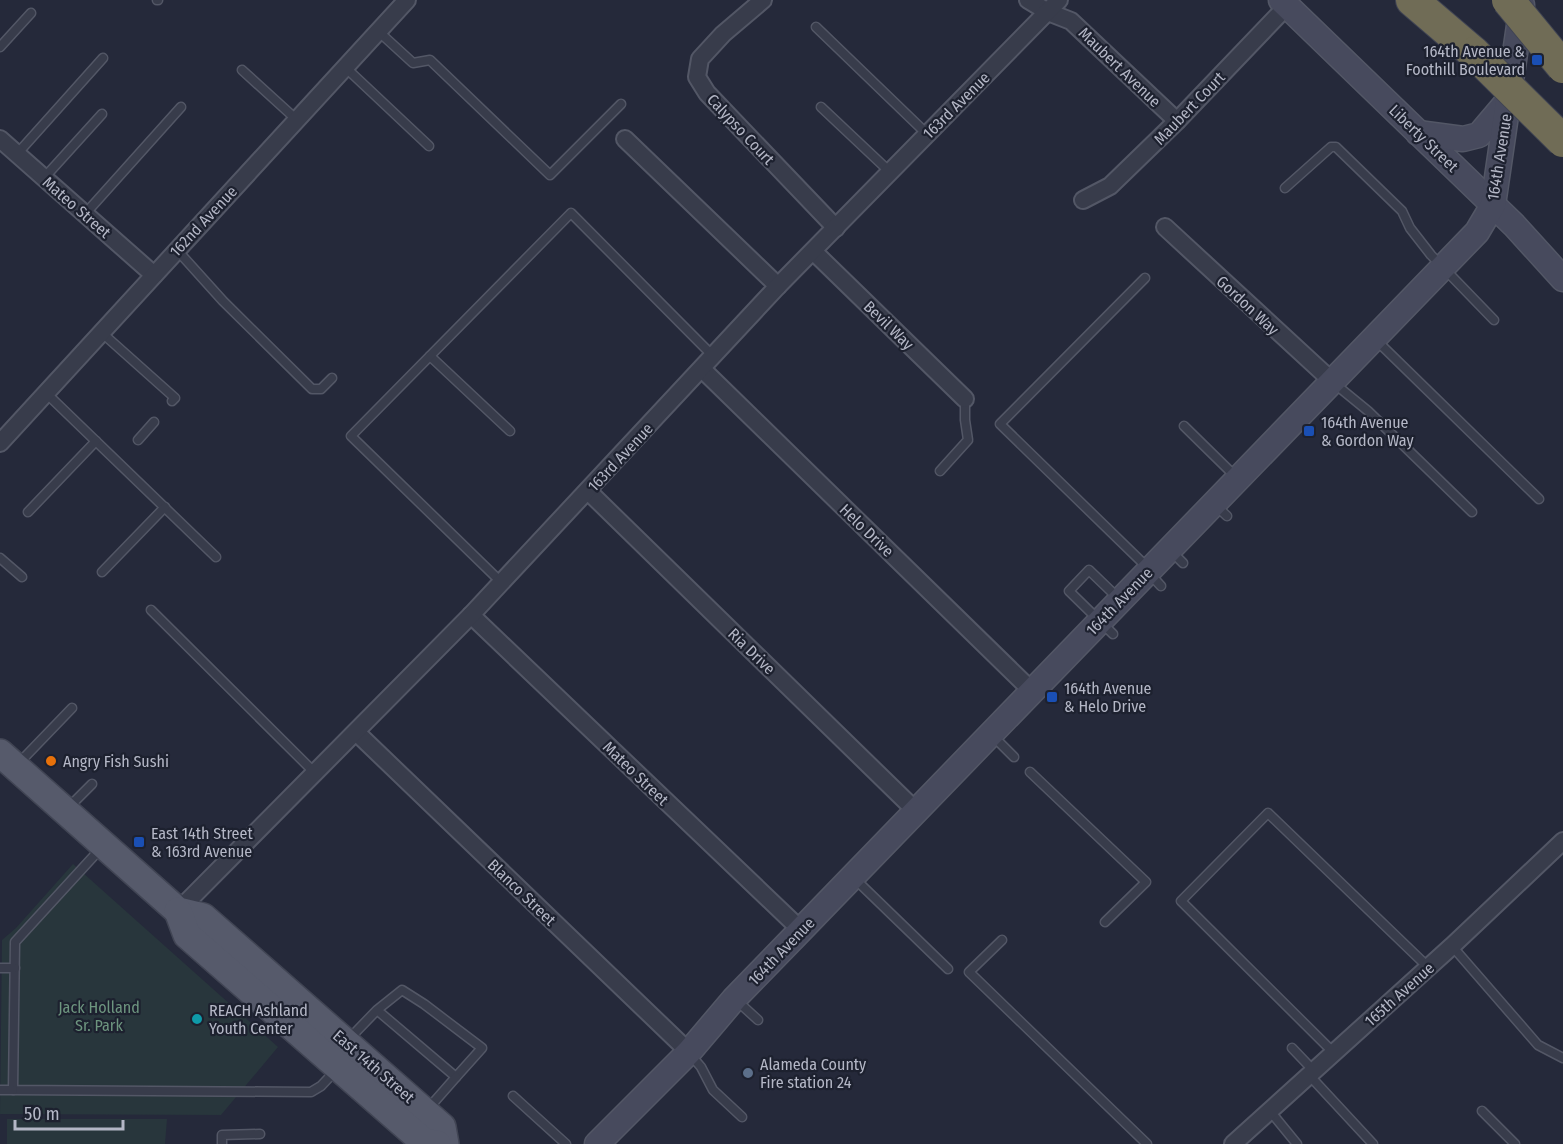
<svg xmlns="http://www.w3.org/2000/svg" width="1563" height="1144" viewBox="0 0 1563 1144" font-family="'Fira Sans Condensed',sans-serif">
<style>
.green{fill:#28363c}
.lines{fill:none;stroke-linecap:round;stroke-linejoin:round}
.lane-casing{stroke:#535766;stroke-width:11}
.street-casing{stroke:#535766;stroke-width:20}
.secondary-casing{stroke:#535766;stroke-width:27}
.primary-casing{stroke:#414554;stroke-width:30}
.highway-casing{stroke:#404453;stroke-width:34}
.lane{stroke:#383c4b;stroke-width:8}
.street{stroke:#383c4b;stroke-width:16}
.secondary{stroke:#474a5d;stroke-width:24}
.primary{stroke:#565a6b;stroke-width:27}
.highway{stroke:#706c56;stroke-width:32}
.highway-bridge-casing{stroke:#404453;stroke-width:34;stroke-linecap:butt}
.highway-bridge{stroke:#706c56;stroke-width:32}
.transit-dot{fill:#1a4fb4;stroke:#1d212f;stroke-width:2}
.food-dot{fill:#e8710a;stroke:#1d212f;stroke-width:2}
.culture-dot{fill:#0f9aa8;stroke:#1d212f;stroke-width:2}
.service-dot{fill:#5c6f8a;stroke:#1d212f;stroke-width:2}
.labels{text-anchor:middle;stroke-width:4.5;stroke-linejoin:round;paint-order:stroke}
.poi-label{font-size:16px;fill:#b4b7c6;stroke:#1d212f;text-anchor:start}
.street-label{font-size:16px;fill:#b4b7c6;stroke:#1d212f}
.park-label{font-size:16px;fill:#6d957f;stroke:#1d212f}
</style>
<rect width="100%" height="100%" fill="#25293a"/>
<g class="green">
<path d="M73 864 278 1047 221 1115 0 1114 2 940 16 928Z"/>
<path d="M7 1119H167L165 1144H7Z"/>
</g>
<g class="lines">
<g class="lane-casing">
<g id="lane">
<path d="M157 0H158"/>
<path d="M816 27 927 134"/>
<path d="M378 31 413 63 430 60 550 175 621 104"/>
<path d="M0 47 31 13"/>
<path d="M345 67 429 146"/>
<path d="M242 70 297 120"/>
<path d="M821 107 890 172"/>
<path d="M17 154 103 58"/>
<path d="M44 178 102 114"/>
<path d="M1285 188 1331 147H1336L1402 211 1410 228 1431 255 1494 320"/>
<path d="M85 214 181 107"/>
<path d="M177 250 223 301 312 389H321L332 378"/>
<path d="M1145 278 1000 424 1149 569"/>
<path d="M101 332 175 398 172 401"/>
<path d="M1376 340 1539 499"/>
<path d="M430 356 510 431"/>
<path d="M1335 384 1368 411 1472 512"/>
<path d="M46 393 216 557"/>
<path d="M1184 426 1237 478"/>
<path d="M138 440 154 422"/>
<path d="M940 471 968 440 965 420V399"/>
<path d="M1214 504 1227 516"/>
<path d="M28 512 96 441"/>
<path d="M1170 550 1183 563"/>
<path d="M0 558 22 577"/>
<path d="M102 572 165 507"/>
<path d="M1150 574 1161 586"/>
<path d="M502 583 351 436 571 213 713 356"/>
<path d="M151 610 315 773"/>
<path d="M1113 634 1069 591 1089 570 1118 598"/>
<path d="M993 736 1014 757"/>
<path d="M18 764 72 708"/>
<path d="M1030 772 1146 882 1105 922"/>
<path d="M68 808 92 784"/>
<path d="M102 847 15 942 13 1090 311 1092 321 1086 337 1069"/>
<path d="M855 879 948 969"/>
<path d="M1002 940 969 972 1147 1144"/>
<path d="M1452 946 1538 1045 1563 1058"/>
<path d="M0 968H15"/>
<path d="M735 999 758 1020"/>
<path d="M349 1039 377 1010 402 990 424 1004 482 1048 456 1077 377 1010"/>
<path d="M1292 1048 1314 1071"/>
<path d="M689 1053 701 1067 713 1090 742 1117"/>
<path d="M1334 1053 1181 901 1268 813 1428 967"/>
<path d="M1309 1075 1373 1144"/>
<path d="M0 1090H13"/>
<path d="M513 1096 566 1144"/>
<path d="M427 1110 456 1077"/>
<path d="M1270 1111 1297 1144"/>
<path d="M1482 1111 1515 1144"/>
<path d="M222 1144V1135L260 1134"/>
</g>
</g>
<g class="street-casing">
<g id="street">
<path d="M763 0 723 34 700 59 697 77 707 93 836 228"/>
<path d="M1028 0 1048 12 1071 21 1177 121"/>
<path d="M0 139 154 275"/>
<path d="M625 139 778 286"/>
<path d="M1083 200 1110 186 1177 121 1287 6"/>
<path d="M1165 227 1332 381"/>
<path d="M813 251 965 399"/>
<path d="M702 369 1032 691"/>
<path d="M0 443 407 0"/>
<path d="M588 491 916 811"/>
<path d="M471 615 801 930"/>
<path d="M356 732 689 1052"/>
<path d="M178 911 471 615 778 286 1059 0"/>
<path d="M1233 1144 1452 946 1563 841"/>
</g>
</g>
<g class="secondary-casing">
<g id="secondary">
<path d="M1281 0 1514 225 1563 279"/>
<path d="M1418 133 1463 139 1479 135 1507 102"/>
<path d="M597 1144 689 1052 734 999 801 930 1477 232 1493 205 1522 5"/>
</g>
</g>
<g class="primary-casing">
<g id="primary">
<path d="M0 753 178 911 203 917 442 1127 445 1144"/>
<path d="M178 911 187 935 424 1142 437 1144"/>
</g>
</g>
<g class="highway-casing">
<path id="highway" d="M1412 0 1474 53"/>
</g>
<use href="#lane" class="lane"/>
<use href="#street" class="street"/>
<use href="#secondary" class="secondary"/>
<use href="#primary" class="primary"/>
<use href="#highway" class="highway"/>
<g class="highway-bridge-casing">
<g id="highway-bridge">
<path d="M1508 0 1563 67"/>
<path d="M1474 53 1563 141"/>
</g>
</g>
<use href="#highway-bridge" class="highway-bridge"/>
</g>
<g class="transit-dot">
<rect x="1531" y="54" width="12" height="12" rx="3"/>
<rect x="1303" y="425" width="12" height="12" rx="3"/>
<rect x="1046" y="691" width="12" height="12" rx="3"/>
<rect x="133" y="836" width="12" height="12" rx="3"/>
</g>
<circle class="food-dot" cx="51" cy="761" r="6"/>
<circle class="culture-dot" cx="197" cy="1019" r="6"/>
<circle class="service-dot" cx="748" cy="1073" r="6"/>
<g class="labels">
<g class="poi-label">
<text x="1525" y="57" text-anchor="end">164th Avenue &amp;<tspan x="1525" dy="18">Foothill Boulevard</tspan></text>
<text x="1321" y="428">164th Avenue<tspan x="1321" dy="18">&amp; Gordon Way</tspan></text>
<text x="1064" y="694">164th Avenue<tspan x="1064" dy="18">&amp; Helo Drive</tspan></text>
<text x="63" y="767">Angry Fish Sushi</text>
<text x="151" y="839">East 14th Street<tspan x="151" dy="18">&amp; 163rd Avenue</tspan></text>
<text x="209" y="1016">REACH Ashland<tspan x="209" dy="18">Youth Center</tspan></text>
<text x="760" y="1070">Alameda County<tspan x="760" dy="18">Fire station 24</tspan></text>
</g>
<g class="street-label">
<text transform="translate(1120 67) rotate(44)" y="6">Maubert Avenue</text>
<text transform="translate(956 105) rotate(-45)" y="6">163rd Avenue</text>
<text transform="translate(1189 108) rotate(-46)" y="6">Maubert Court</text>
<text transform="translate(741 129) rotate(47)" y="6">Calypso Court</text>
<text transform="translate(1424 138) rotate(44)" y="6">Liberty Street</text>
<text transform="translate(1499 157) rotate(-81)" y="6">164th Avenue</text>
<text transform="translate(77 207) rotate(41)" y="6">Mateo Street</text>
<text transform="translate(203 221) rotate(-47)" y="6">162nd Avenue</text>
<text transform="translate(1248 305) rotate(43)" y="6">Gordon Way</text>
<text transform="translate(889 325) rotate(44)" y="6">Bevil Way</text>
<text transform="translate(620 457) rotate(-47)" y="6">163rd Avenue</text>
<text transform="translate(867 530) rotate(44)" y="6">Helo Drive</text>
<text transform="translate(1119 601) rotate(-46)" y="6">164th Avenue</text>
<text transform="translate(752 651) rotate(44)" y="6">Ria Drive</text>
<text transform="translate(636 773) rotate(44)" y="6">Mateo Street</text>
<text transform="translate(522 892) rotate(44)" y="6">Blanco Street</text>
<text transform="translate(781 951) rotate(-46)" y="6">164th Avenue</text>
<text transform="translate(1399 994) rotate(-42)" y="6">165th Avenue</text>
<text transform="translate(374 1066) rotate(41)" y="6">East 14th Street</text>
</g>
<g class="park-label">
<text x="99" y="1013">Jack Holland<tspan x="99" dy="18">Sr. Park</tspan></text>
</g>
</g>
<path d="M15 1120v9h108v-9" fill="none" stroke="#b4b7c6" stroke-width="3"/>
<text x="24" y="1120" font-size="18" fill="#b4b7c6" stroke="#1d212f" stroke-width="4.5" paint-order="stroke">50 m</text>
</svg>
